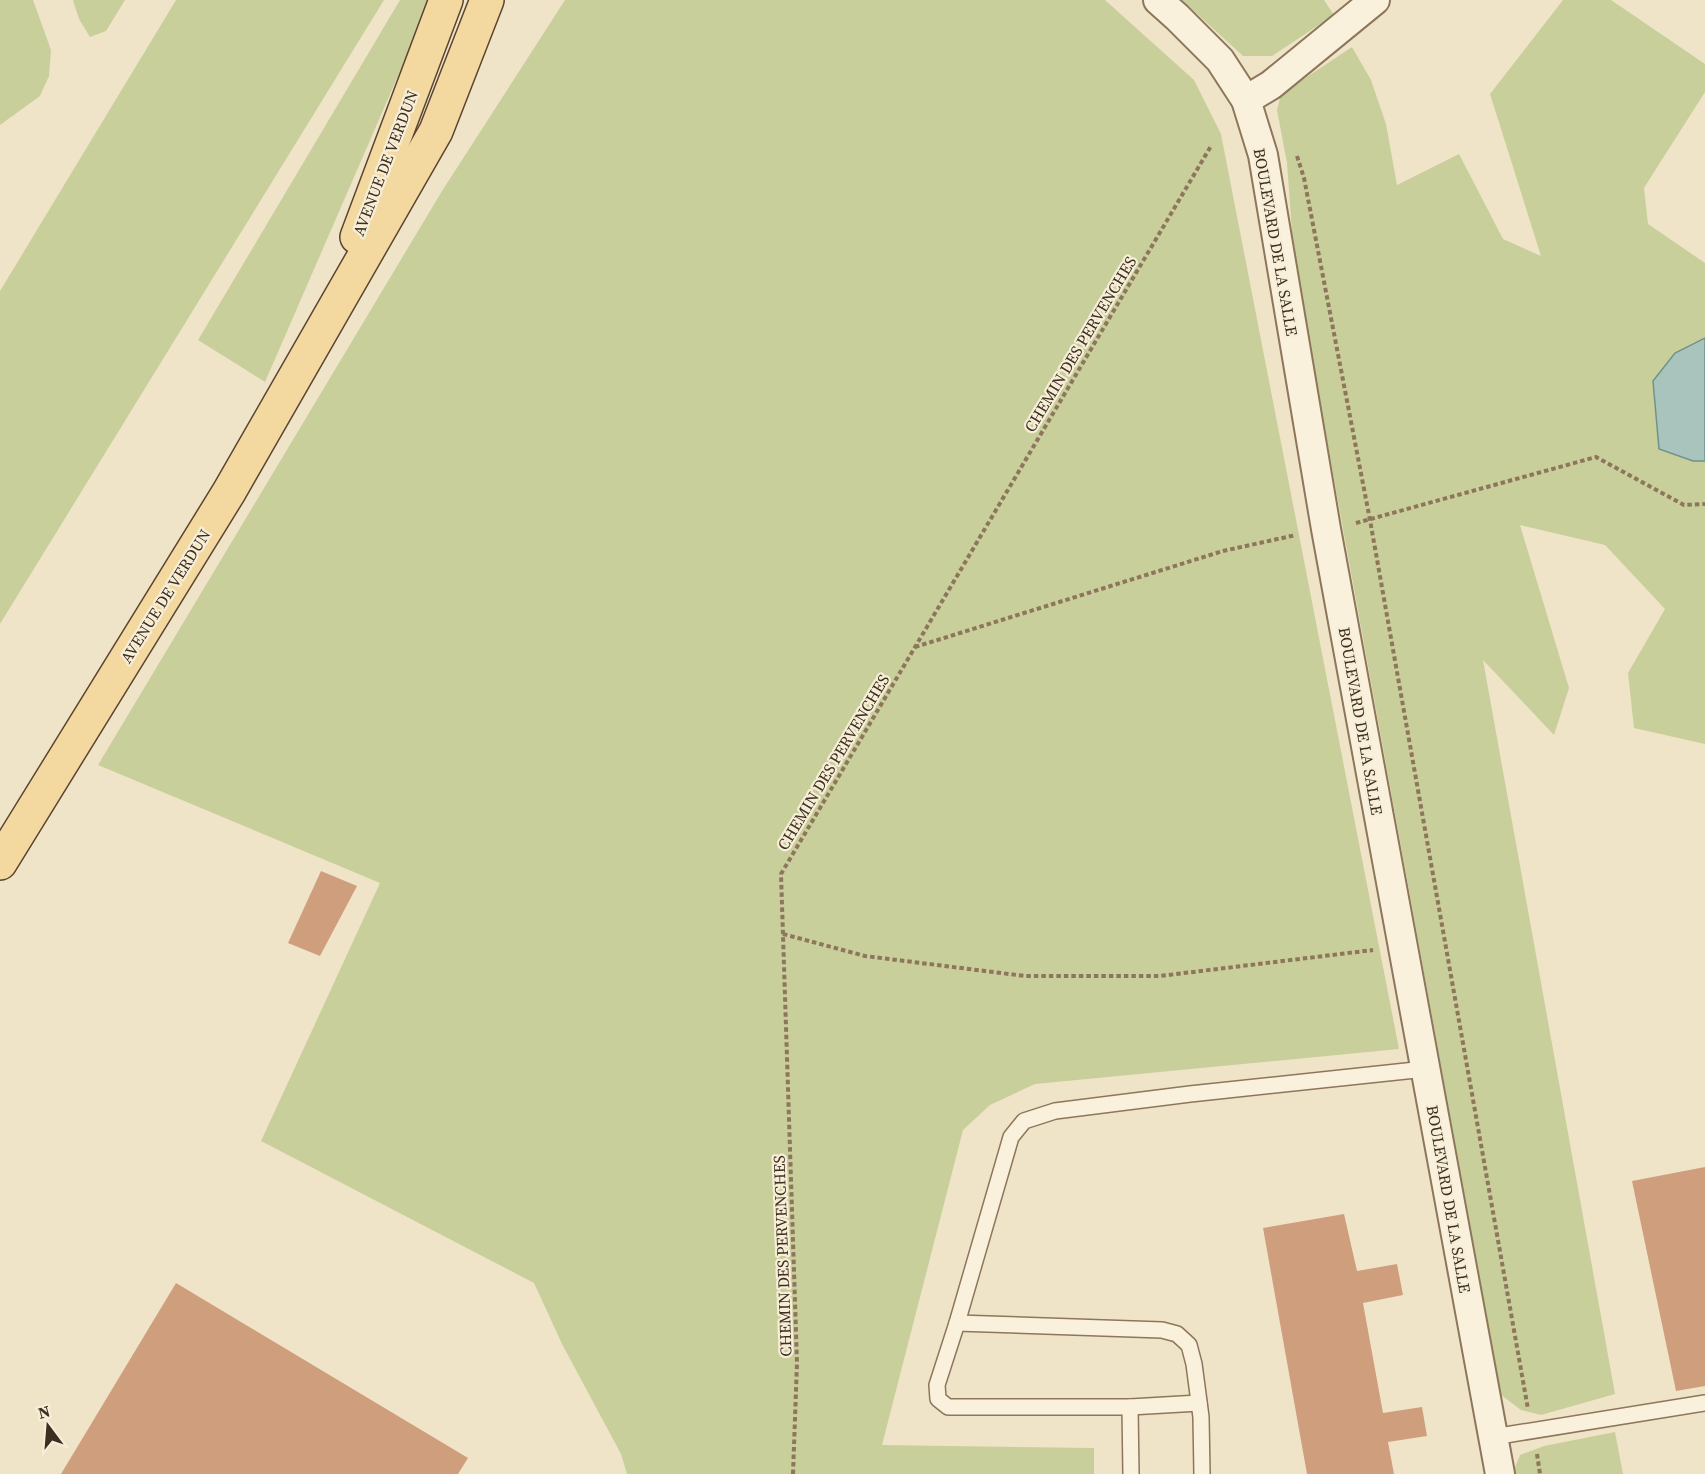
<svg xmlns="http://www.w3.org/2000/svg" width="1705" height="1474" viewBox="0 0 1705 1474" font-family="'Source Serif 4',serif">
<style>
.green{fill:#c9cf9b}
.water{fill:#a9c4bc;stroke:#6f938a;stroke-width:1.5}
.building{fill:#cf9f7d}
.lines{fill:none;stroke-linecap:round;stroke-linejoin:round}
.lane-casing{stroke:#8d765c;stroke-width:18}
.street-casing{stroke:#8d765c;stroke-width:32}
.primary-casing{stroke:#5b4430;stroke-width:36}
.path{stroke:#8d765c;stroke-width:4;stroke-dasharray:4.5 3;stroke-linecap:butt}
.lane{stroke:#faf1dc;stroke-width:15}
.street{stroke:#faf1dc;stroke-width:28}
.primary{stroke:#f3d9a0;stroke-width:33}
.labels{text-anchor:middle;stroke-width:4.5;stroke-linejoin:round;paint-order:stroke}
.street-label{font-size:16px;fill:#3d2e20;stroke:#f7eed8}
</style>
<rect width="100%" height="100%" fill="#f0e4c8"/>
<g class="green">
<path d="M0 0H33L51 50 49 76 40 96 0 125Z"/>
<path d="M73 0H125L106 31 90 37 79 19Z"/>
<path d="M176 0H384L0 624V291Z"/>
<path d="M400 0H431L265 382 198 340Z"/>
<path d="M565 0H1105L1194 80 1221 134 1399 1049 1035 1084 990 1105 963 1130 882 1445 1094 1448V1474H627L621 1454 562 1344 534 1283 261 1141 380 883 98 765 442 191Z"/>
<path d="M1182 0H1324L1334 15 1272 56H1243Z"/>
<path d="M1563 0H1611L1705 64V92L1644 188 1648 224 1705 263V744L1634 728 1628 673 1665 609 1605 545 1520 525 1569 688 1554 735 1483 660 1615 1394 1541 1415 1521 1410 1501 1395 1294 260 1287 163 1277 110 1281 94 1352 47 1371 80 1386 124 1397 185 1459 154 1503 239 1541 256 1490 94Z"/>
<path d="M1615 1432 1623 1474H1515L1514 1470 1520 1455 1544 1446Z"/>
</g>
<path class="water" d="M1705 338V461H1693L1659 449 1653 381 1675 353Z"/>
<g class="building">
<path d="M321 871 357 886 320 956 288 943Z"/>
<path d="M1705 1167V1386L1676 1391 1632 1181Z"/>
<path d="M1344 1214 1357 1271 1397 1264 1403 1295 1363 1303 1383 1413 1422 1407 1427 1436 1388 1442 1394 1474H1307L1263 1228Z"/>
<path d="M176 1283 468 1458 458 1474H61Z"/>
</g>
<g class="lines">
<g class="lane-casing">
<g id="lane">
<path d="M957 1323 1162 1330 1177 1334 1189 1345 1194 1364 1201 1417 1202 1474"/>
<path d="M1199 1403 1130 1407H948L938 1399 937 1385 957 1323 1011 1137 1024 1121 1055 1111 1190 1094 1425 1069"/>
<path d="M1130 1407 1131 1474"/>
<path d="M1493 1437 1705 1403"/>
</g>
</g>
<g class="street-casing">
<g id="street">
<path d="M1158 0 1177 17 1220 60 1246 100 1263 155 1326 529 1500 1474"/>
<path d="M1246 100 1271 85 1375 0"/>
</g>
</g>
<g class="primary-casing">
<g id="primary">
<path d="M357 237 446 0"/>
<path d="M0 863 229 492 436 131 487 0"/>
</g>
</g>
<g class="path">
<path d="M1297 156 1304 178 1370 520 1528 1409"/>
<path d="M1356 523 1596 457 1684 505 1705 504"/>
<path d="M915 647 1223 551 1296 535"/>
<path d="M783 934 865 956 1025 976H1160L1373 950"/>
<path d="M1537 1454 1540 1474"/>
<path d="M793 1474 797 1363 781 874 1211 146"/>
</g>
<use href="#lane" class="lane"/>
<use href="#street" class="street"/>
<use href="#primary" class="primary"/>
</g>
<g class="labels">
<g class="street-label">
<text transform="translate(385 163) rotate(-69)" y="6">AVENUE DE VERDUN</text>
<text transform="translate(1276 242) rotate(80)" y="6">BOULEVARD DE LA SALLE</text>
<text transform="translate(1080 344) rotate(-59)" y="6">CHEMIN DES PERVENCHES</text>
<text transform="translate(165 596) rotate(-58)" y="6">AVENUE DE VERDUN</text>
<text transform="translate(1361 721) rotate(80)" y="6">BOULEVARD DE LA SALLE</text>
<text transform="translate(833 762) rotate(-59)" y="6">CHEMIN DES PERVENCHES</text>
<text transform="translate(1449 1199) rotate(80)" y="6">BOULEVARD DE LA SALLE</text>
<text transform="translate(782 1256) rotate(-92)" y="6">CHEMIN DES PERVENCHES</text>
</g>
</g>
<g transform="translate(48 1426) rotate(344)" stroke="#f7eed8" stroke-width="4.5" paint-order="stroke">
<path d="M0-4.5L10 22L0 15L-10 22Z" fill="#3d2e20"/>
<text y="-9" font-size="16" font-weight="bold" text-anchor="middle" fill="#3d2e20">N</text>
</g>
</svg>
